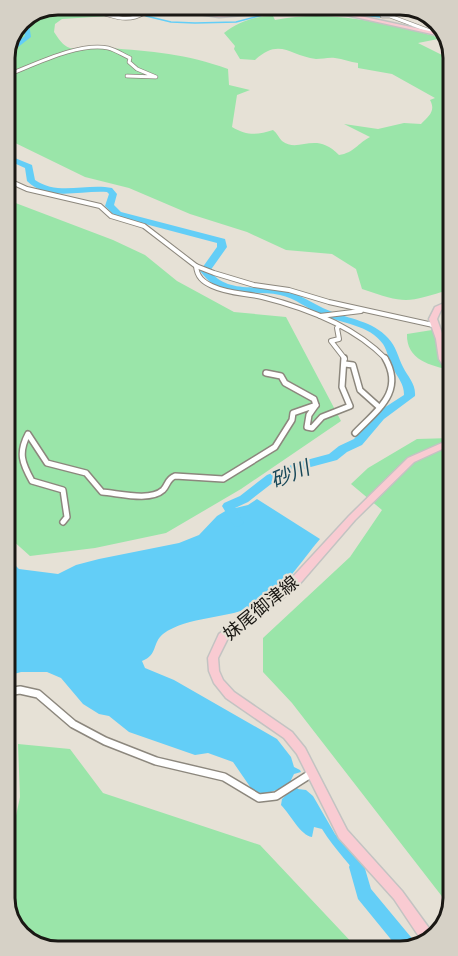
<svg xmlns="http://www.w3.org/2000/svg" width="458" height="956" viewBox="0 0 458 956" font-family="Bitter,'Noto Sans JP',serif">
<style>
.green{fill:#9ae5a9}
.water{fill:#63cef7}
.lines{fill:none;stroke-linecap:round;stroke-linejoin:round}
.stream{stroke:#63cef7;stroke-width:1.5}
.river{fill:#63cef7;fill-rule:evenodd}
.minor-far3-casing{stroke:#8c877d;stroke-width:4.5}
.minor-far2-casing{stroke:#8c877d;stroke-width:6}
.minor-far1-casing{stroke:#8c877d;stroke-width:8}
.minor-casing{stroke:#8c877d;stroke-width:10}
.primary-casing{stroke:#c3c3c2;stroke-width:3}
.minor-far3{stroke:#fff;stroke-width:3}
.minor-far2{stroke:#fff;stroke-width:4}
.minor-far1{stroke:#fff;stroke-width:5}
.minor{stroke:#fff;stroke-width:7}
.primary{fill:#f9cbd2;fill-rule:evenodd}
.labels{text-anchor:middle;stroke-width:4.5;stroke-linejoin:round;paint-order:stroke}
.street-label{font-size:18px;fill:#1a1814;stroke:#e6e1d6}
.water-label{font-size:20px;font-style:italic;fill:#184758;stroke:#e6e1d6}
.rim{fill:none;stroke:#1a1814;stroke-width:3}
</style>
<rect width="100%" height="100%" fill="#e6e1d6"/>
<g class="green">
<path d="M182 5H404L432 15 435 19C400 14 366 8 330 8 281 7 230 16 182 5Z"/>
<path d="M77 8 109 16 62 19 55 24 54 32C58 38 63 46 70 48 80 51 97 47 108 48 151 51 187 54 228 69L229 85 250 90 237 95 232 127C247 136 258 135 273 130 277 133 279 138 282 141 299 154 315 130 339 155 354 153 358 143 370 137L344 124 378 129 404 123 421 124C429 116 436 111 430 100L435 98 392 74 358 68V63C350 62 343 59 335 58 329 57 322 59 316 59 290 56 280 37 255 60L240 59 234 49 235 46 224 33C238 22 255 16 273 16L275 20C326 9 385 22 434 36L438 39 418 43 450 59 451 289C407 303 406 304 362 289L356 269 332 254 286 250 247 232 190 214 129 188 85 177 5 138V55L20 20 39 12 51 16Z"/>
<path d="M5 199 113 240 145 255 177 281 234 312 286 317 341 421 241 489 166 533 95 548 30 556 11 539H7Z"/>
<path d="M451 327V370C431 366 406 360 407 334Z"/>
<path d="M451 438 453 722 450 725 447 757 453 775V899L451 908 292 703 263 672V638L350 557 382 510 351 484 368 468 417 439Z"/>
<path d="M18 744 70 749 103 793 260 845 357 948 54 951 26 941 8 918V853L20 797Z"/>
</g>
<path class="water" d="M257 499 320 539C301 561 283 592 256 605 230 619 187 616 163 634 152 643 158 655 142 661L145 668 174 680 277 739 291 757 294 767 300 770 301 772 294 774 291 780 298 789 306 790 313 796 335 834 365 869 366 886C352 866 335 850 322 829L314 827 312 837C300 835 291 815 281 805L282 799 288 793 282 788 265 794 253 791 233 762 208 753 195 755 129 732 109 716 99 714 83 704 61 678 47 672H21L7 676V557L19 569 58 574 76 565 99 559 179 543 199 535 217 516 227 510 248 505Z"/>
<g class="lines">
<g class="stream">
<path d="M96 5 135 12"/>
<path d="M354 14 380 17 384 14 391 15"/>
<path d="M146 16 171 22 195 23 236 22 263 15H344"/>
</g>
<g class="river">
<path d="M28 17 31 37 13 51 7 60 5 61 8 49 25 36 22 19Z"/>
<path d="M5 154 32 165 35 180C58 196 86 183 112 188L117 194 114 205 121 212 225 239 227 247 210 271C227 293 254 285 279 289 298 292 312 304 330 311 349 319 373 321 388 338 396 346 398 357 403 367 408 377 416 384 415 396L384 419 362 445 347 452 337 460 307 468 275 481 248 502 235 508 244 523 238 527 234 526 222 506 224 503 240 496 267 475 299 462 329 454 339 446 354 439 376 413 404 395C404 384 398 378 394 370 389 362 388 352 383 344 370 325 341 323 321 315 308 309 295 298 280 295 249 289 222 301 200 271L217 247V243L115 216 105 206 109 194 107 192C80 190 48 202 27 181L25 168 5 159Z"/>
<path d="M357 859 363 862 371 889 415 942 418 948H398L358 899 349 867 351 862Z"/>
</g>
<g class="minor-far3-casing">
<g id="minor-far3">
<path d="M40 12C53 13 65 5 78 7 101 9 122 27 144 13L143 10 133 5"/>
<path d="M382 16H390L430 31"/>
<path d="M429 31 445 32"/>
<path d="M12 39 16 30"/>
<path d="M5 76C34 65 78 42 108 48 116 50 123 55 130 58L129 62 137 69 156 77 127 76"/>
</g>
</g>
<g class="minor-far2-casing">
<g id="minor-far2">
<path d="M5 179 27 189 100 206 111 216 144 226 196 266 214 273 254 285 289 290 329 302 433 325"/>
<path d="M196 266C197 277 203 282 212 286 229 294 245 293 262 297 307 308 354 326 386 359"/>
<path d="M320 316 361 311"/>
<path d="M339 326 337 328 339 339 331 341 345 359"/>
</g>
</g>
<g class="minor-far1-casing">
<g id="minor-far1">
<path d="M345 364 353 365 360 390 379 407"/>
<path d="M266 373 281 376 285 383 314 399 316 405"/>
<path d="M355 433C377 410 405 392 385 358"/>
<path d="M63 522 67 517 63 490 32 481C22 463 18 453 28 434L47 463 86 473 102 492C118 493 150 502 163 490 168 485 167 479 175 476L223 479 275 447 292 420 293 413 316 405 309 415 307 427 312 428 322 417 350 406 342 387 344 358"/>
</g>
</g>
<g class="minor-casing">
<path id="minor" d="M7 692 20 690 38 694 73 724 105 741 156 761 224 777 259 798 276 796 312 773"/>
</g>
<g class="primary-casing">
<g id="primary">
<path d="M139 5H148L219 15 281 10 346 13 448 35 450 38 346 15 281 12 219 17Z"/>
<path d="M451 300V305L441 310 437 319 444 339 447 359 451 365V373H448L439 359 436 339 429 319 435 307Z"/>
<path d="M451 439V445L414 462 355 520 297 587 227 640 218 658 219 671 223 680 234 692 292 732 305 748 347 830 402 891 434 935 424 944 394 899 339 838 297 754 284 738 226 698 214 683 209 671 208 658 219 634 289 581 349 516 408 458Z"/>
</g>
</g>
<use href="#minor-far3" class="minor-far3"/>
<use href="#minor-far2" class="minor-far2"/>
<use href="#minor-far1" class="minor-far1"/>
<use href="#minor" class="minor"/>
<use href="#primary" class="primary"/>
</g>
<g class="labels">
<g class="street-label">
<text transform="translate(261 608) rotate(-39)" y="6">妹尾御津線</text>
</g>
<g class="water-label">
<text transform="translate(290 474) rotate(-22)" y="7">砂川</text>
</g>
</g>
<path d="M0 0H458V956H0ZM58 15H400A43 43 0 0 1 443 58V898A43 43 0 0 1 400 941H58A43 43 0 0 1 15 898V58A43 43 0 0 1 58 15Z" fill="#d6d1c6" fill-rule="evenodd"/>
<path class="rim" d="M58 15H400A43 43 0 0 1 443 58V898A43 43 0 0 1 400 941H58A43 43 0 0 1 15 898V58A43 43 0 0 1 58 15Z"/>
</svg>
